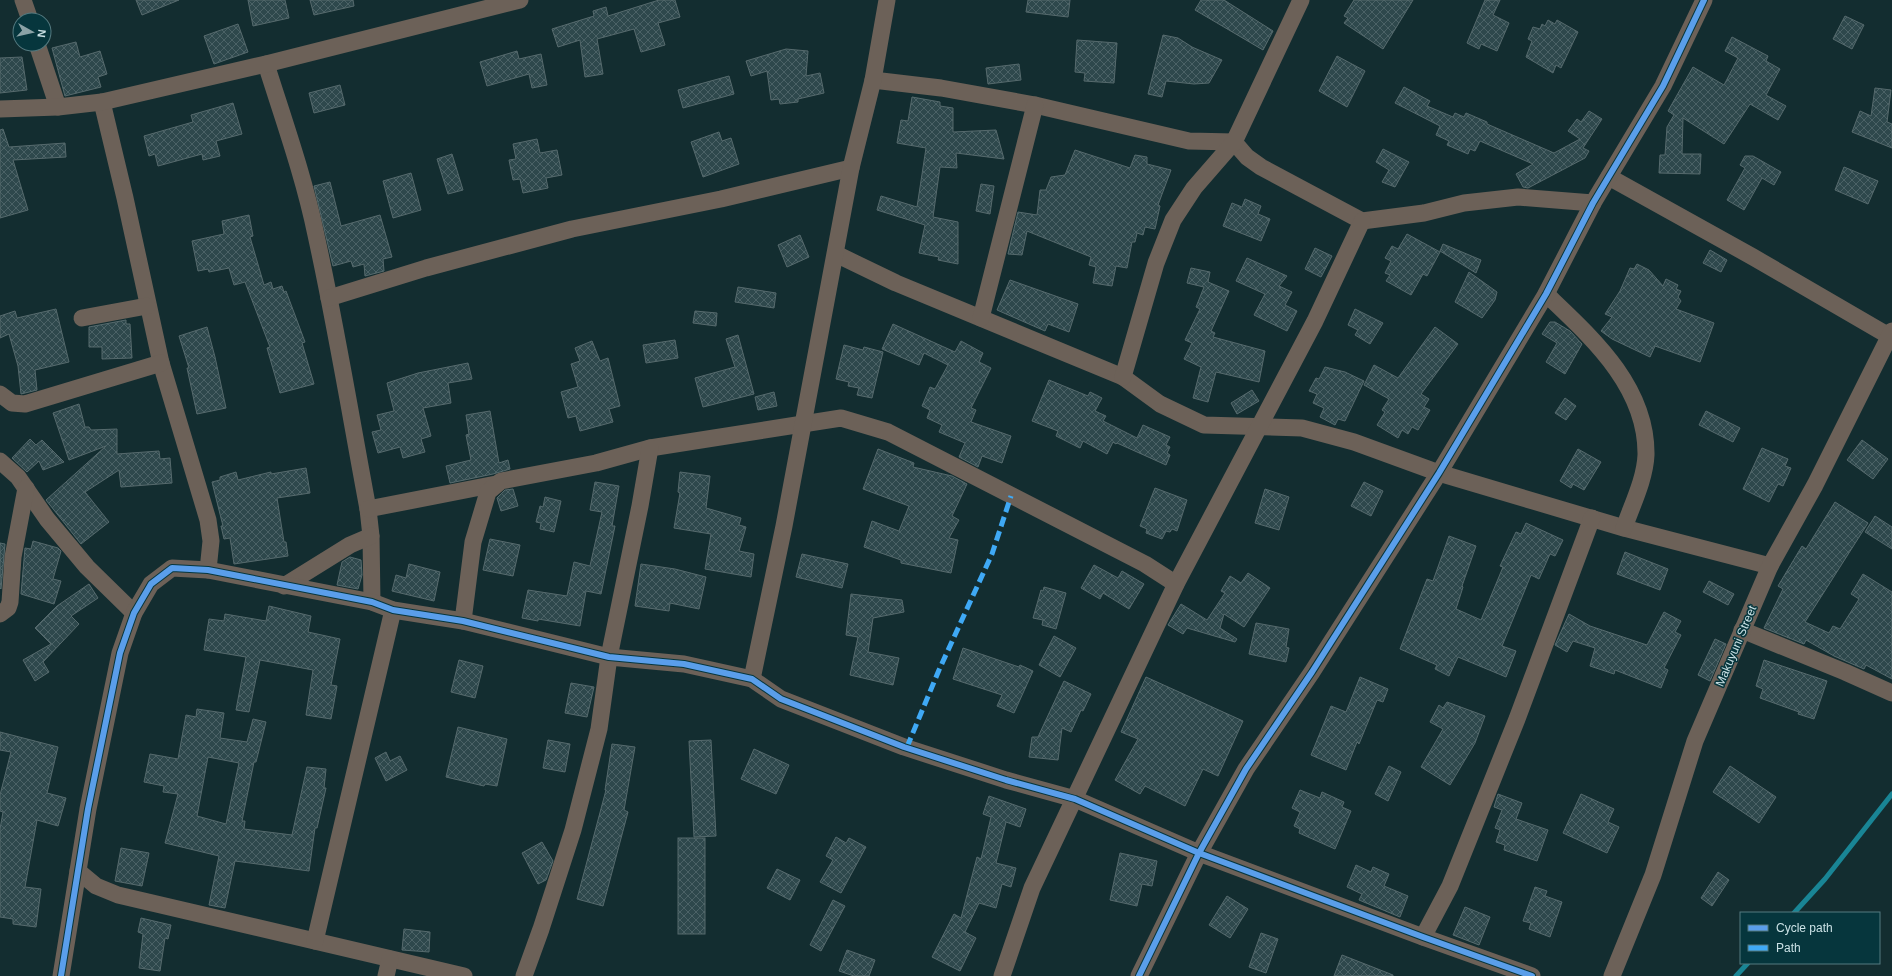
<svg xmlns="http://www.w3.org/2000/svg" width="1892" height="976" viewBox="0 0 1892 976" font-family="Helvetica,sans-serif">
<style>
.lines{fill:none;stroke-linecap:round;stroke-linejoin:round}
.stream{stroke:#198595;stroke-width:5}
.building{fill:url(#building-cross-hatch);stroke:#566a6d;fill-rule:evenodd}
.street{stroke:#6c6158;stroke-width:17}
.quiet{stroke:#3fa9f5;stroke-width:5;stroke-dasharray:10 5;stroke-linecap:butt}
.cycleway-casing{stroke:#06363d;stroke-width:8}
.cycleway{stroke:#5a9eea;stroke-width:6}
.labels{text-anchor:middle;stroke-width:3;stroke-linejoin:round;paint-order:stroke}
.street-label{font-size:12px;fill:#cae1e5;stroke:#06363d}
</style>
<defs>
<pattern id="building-cross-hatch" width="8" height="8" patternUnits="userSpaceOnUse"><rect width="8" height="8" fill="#2e484c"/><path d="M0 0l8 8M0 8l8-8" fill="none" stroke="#4b6266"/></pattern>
</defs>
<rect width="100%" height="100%" fill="#132d30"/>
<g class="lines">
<g class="stream">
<path d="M1794 913 1825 879 1892 794"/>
<path d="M1736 976 1748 963"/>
</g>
</g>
<g class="building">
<path d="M136 0H179L142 15Z"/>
<path d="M248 0H285L289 18 253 26Z"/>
<path d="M310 0H353L354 6 314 15Z"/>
<path d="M659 0H675L680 17 658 23 665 45 641 52 634 29 597 39 603 74 585 77 580 40 558 47 552 29 594 16 593 11 606 7 608 16Z"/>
<path d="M1028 0H1070L1068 17 1026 12Z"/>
<path d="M1201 0H1224L1273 31 1263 50 1195 10Z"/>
<path d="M1354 0H1413L1383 49 1344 23 1348 18 1344 16Z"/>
<path d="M1485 0H1500L1493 15 1509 23 1497 51 1481 44 1479 49 1467 43Z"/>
<path d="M1845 16 1864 25 1852 49 1833 39Z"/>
<path d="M1548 20 1555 24 1557 20 1578 32 1561 68 1556 65 1553 73 1526 57 1532 41 1528 39 1533 27 1540 29 1542 24 1545 26Z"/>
<path d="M238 24 248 52 214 64 204 36Z"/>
<path d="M1163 35 1178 38 1192 47 1222 60 1209 83 1194 84 1166 81 1162 97 1148 94Z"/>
<path d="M1732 37 1768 56 1766 61 1780 69 1766 95 1786 106 1778 120 1750 104 1724 144 1683 118 1682 154H1701L1700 174 1659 173 1660 155H1665L1667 127 1674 115 1668 111 1693 67 1724 85 1738 58 1725 51Z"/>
<path d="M1077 40 1117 43 1114 83 1084 81 1085 73 1075 72Z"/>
<path d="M76 42 80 57 100 51 107 74 98 77 101 87 65 96 52 48Z"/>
<path d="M786 49 808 51 806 76 820 73 824 93 798 99V102L780 104 779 99 771 100 767 71 751 76 746 61Z"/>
<path d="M517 51 519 59 541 54 547 85 532 88 529 74 487 86 480 62Z"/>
<path d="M1337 56 1365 71 1347 107 1319 91Z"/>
<path d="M22 57 27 90 0 93V58Z"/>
<path d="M1019 64 1021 80 988 84 986 68Z"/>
<path d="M729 76 734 94 683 108 678 90Z"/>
<path d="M340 85 345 105 314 113 309 93Z"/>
<path d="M1404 87 1430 101 1427 106 1453 117 1455 113 1464 117 1466 113 1487 122V124L1554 153 1580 139 1568 131 1577 119 1581 122 1589 111 1602 119 1583 148 1589 151 1585 158 1528 188 1523 187 1516 174 1533 164 1480 141 1475 151 1470 149 1468 154 1447 145 1449 141 1436 135 1440 126 1395 103Z"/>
<path d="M1875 88 1891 90 1887 122 1892 124V148L1852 132 1860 111 1871 116Z"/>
<path d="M912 97 940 102V106L953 108V132L996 130 1004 159 956 153 957 168 940 167 933 217 958 222V264L938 260 939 257 919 253 925 225 877 210 881 196 917 207 926 148 897 143 901 120 908 121Z"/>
<path d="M233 103 242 134 216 141 220 156 203 160 202 154 158 166 155 154 149 156 144 136 193 122 191 115Z"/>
<path d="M3 129 9 147 65 143 66 157 13 160 28 210 0 218V130Z"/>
<path d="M719 132 722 141 731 138 739 164 703 177 691 142Z"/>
<path d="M537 139 540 153 557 150 562 175 546 178 548 188 523 193 520 179 513 180 509 160 516 159 513 144Z"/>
<path d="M1383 149 1409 162 1395 187 1382 182 1389 170 1376 162Z"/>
<path d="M1075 150 1130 168 1135 155 1147 157V164L1171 170 1158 205 1160 206 1155 229 1145 227 1143 235 1137 233 1135 242H1132L1127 268 1116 266 1112 286 1093 283 1096 267 1089 265 1091 257 1027 231 1022 255 1008 254 1018 212 1037 215 1040 190H1046L1051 177 1065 175Z"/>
<path d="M452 154 463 190 448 194 437 159Z"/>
<path d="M1745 156H1753L1781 172 1774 185 1762 178 1744 210 1727 200 1745 168 1740 165Z"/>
<path d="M1844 167 1878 181 1868 204 1835 190Z"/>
<path d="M411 173 421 210 393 218 383 181Z"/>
<path d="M330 182 341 226 380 215 392 257 383 259 384 271 365 276 364 264 353 267 351 261 333 266 314 186Z"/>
<path d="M981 184 994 186 990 214 976 211Z"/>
<path d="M1245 199 1261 206 1258 214 1270 219 1261 241 1223 226 1232 203 1242 207Z"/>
<path d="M249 215 253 236 250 237 264 285 271 282 273 289 282 286 284 292 286 291 305 342 302 343 314 384 280 393 267 348 270 347 245 282 234 285 229 268 209 272 208 269 198 271 192 241 224 234 222 221Z"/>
<path d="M1407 234 1440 252 1427 276 1423 274 1411 295 1386 281 1390 275 1385 273 1391 261 1385 258 1392 246 1398 249Z"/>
<path d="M800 235 809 257 787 267 778 245Z"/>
<path d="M1443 244 1481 260 1476 273 1440 251Z"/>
<path d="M1315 248 1332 256 1321 277 1305 269Z"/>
<path d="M1710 250 1727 260 1721 272 1703 263Z"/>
<path d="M1247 258 1287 276 1279 286 1292 292 1285 305 1297 311 1287 331 1254 315 1265 294 1236 281Z"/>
<path d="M1637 264 1649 270 1663 286 1666 279 1678 285 1676 289 1681 291 1678 297 1681 301 1676 309 1714 323 1700 362 1655 346 1650 357 1612 339 1601 331 1612 317 1605 314 1620 291 1630 268 1634 269Z"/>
<path d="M1191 268 1210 272 1208 282 1229 291 1211 331 1215 333 1213 337 1265 351 1259 382 1216 372 1208 402 1193 398 1201 367 1184 359 1192 343 1185 340 1200 309 1196 307 1204 287 1187 283Z"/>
<path d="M1469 272 1497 292 1495 300 1482 318 1455 302Z"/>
<path d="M1010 280 1078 304 1069 332 1048 324 1045 331 997 310Z"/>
<path d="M738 287 776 293 774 308 735 302Z"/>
<path d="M56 309 69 362 35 370 37 390 21 394 18 366 9 334 0 338V316L15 311 17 318Z"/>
<path d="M1355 309 1383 323 1370 344 1355 335 1358 330 1348 325Z"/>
<path d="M695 311 717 313 716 326 693 323Z"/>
<path d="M126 320V324H130L132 358 102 359V347H89V327Z"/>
<path d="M1550 322H1555L1570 331 1582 344 1565 374 1546 362 1557 343 1542 334Z"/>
<path d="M893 324 955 352 961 341 983 353 979 362 991 368 971 408 976 410 971 422 1011 436 1002 463 982 456 978 467 959 457 965 443 939 432 942 425 927 418 930 410 922 406 930 387 935 389 948 365 924 353 919 365 882 349Z"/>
<path d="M207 327 215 357 226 408 197 414 187 368H189L179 336Z"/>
<path d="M1435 327 1458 344 1421 394 1429 399 1424 407 1430 410 1418 430 1412 427 1408 434 1402 430 1398 438 1377 425 1385 412 1382 410 1389 399 1364 385 1374 365 1398 378Z"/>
<path d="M738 335 754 394 703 407 695 378 735 367 726 339Z"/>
<path d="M675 340 678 358 646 363 643 345Z"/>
<path d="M592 341 600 361 608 358 620 406 609 409 613 422 580 431 576 416 568 418 561 392 578 387 571 364 580 361 575 348Z"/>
<path d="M844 345 863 350 864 347 883 352 872 398 857 395 859 388 848 386 849 382 836 379Z"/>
<path d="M468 363 472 379 448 383 451 403 423 408 431 436 421 439 425 452 403 458 400 447 378 453 372 432 381 430 377 415 394 411 387 383 418 373Z"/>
<path d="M1325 367 1345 372 1364 381 1345 421 1338 419 1335 425 1320 417 1324 408 1313 403 1317 394 1309 391 1316 378 1319 379Z"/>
<path d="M1049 380 1088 396 1090 392 1102 398 1095 411 1106 416 1103 421 1137 438 1143 425 1170 437 1166 445 1170 447 1167 453 1170 455 1166 465 1117 443 1116 444 1113 442 1107 454 1083 441 1080 448 1056 436 1058 431 1032 421Z"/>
<path d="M1252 390 1259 401 1237 414 1231 403Z"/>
<path d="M774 392 777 406 758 410 755 397Z"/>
<path d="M1565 398 1576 406 1566 420 1555 413Z"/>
<path d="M79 404 85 427H89L91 430 117 429V454L159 451 160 459 170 458 172 483 121 487 119 470 85 492 109 522 81 544 46 500 106 446 69 460 53 413Z"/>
<path d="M490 411 499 463 508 460 510 469 493 474 450 483 446 466 471 460 466 435 469 434 466 415Z"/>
<path d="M1706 411 1740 428 1733 442 1699 425Z"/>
<path d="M30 439 36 445 42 440 64 462 43 470 39 461 27 472 12 458Z"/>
<path d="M1862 440 1888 459 1873 479 1847 460Z"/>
<path d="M1762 448 1788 459 1785 466 1791 468 1783 486 1778 484 1769 502 1743 489Z"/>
<path d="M878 449 914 463 913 467 952 476 967 484 952 516 959 520 949 538 958 540 951 573 901 563V560L864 547 872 521 899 531 909 506 863 489Z"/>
<path d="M1578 449 1601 462 1584 490 1573 484 1571 488 1560 481Z"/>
<path d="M306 468 310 493 277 498 284 542H286L288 556 234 564 230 538 224 539 221 526H223L212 482 220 480V477L236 472 238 480 271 472V474Z"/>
<path d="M680 472 710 476 706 508 741 518 739 525 746 527 739 551 754 554 751 577 705 569 711 534 674 528 680 493 678 492Z"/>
<path d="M595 482 619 486 612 526H615L601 594 586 591 580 626 538 619V621L522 618 528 590 567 596 574 562 590 566 602 512 590 510Z"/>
<path d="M1364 482 1383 491 1371 516 1351 506Z"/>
<path d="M1155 488 1187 500 1177 531 1172 529 1170 532 1166 531 1162 539 1146 533 1147 529 1140 526Z"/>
<path d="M513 489 518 506 501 511 497 498 505 490Z"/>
<path d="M1265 489 1289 497 1279 530 1255 523Z"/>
<path d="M545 497 561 501 554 532 540 529 541 523 536 522 540 506 543 507Z"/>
<path d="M1835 502 1868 523 1805 622 1829 633 1833 626 1840 629 1859 599 1851 594 1863 574 1892 592V679L1866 665 1864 669 1834 656 1806 640 1804 644 1764 628 1783 589 1778 586 1802 546 1806 549Z"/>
<path d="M1875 516 1892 527V549L1865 532Z"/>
<path d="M1526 523 1563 540 1555 556 1550 554 1539 579 1531 575 1502 646 1516 651 1506 677 1458 657 1449 676 1435 669 1437 665 1400 649 1427 579 1433 581 1449 536 1476 546 1462 586 1463 587 1456 609 1481 620 1503 567 1500 566 1516 532 1521 534Z"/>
<path d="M490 539 520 545 513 576 483 570Z"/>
<path d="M33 541 58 548 61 551 53 579 61 581 54 604 21 594 25 548 31 549Z"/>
<path d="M0 543 5 544 1 589 0 588Z"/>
<path d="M1625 552 1668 569 1660 590 1617 574Z"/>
<path d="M802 554 848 564 842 588 796 577Z"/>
<path d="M350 557 361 560 362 575 358 589 337 585 342 562Z"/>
<path d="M409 564 440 572 434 601 392 591 396 575 406 578Z"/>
<path d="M641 564 675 569 706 577 699 609 670 603 669 611 635 606Z"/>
<path d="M1094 565 1118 578 1122 571 1144 584 1129 609 1103 593 1100 599 1081 588Z"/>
<path d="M1248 573 1270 588 1244 627 1224 614 1220 628 1237 639 1235 642 1187 628 1183 634 1168 625 1181 604 1207 620 1225 593 1221 591 1230 576 1241 583Z"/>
<path d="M1709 581 1734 594 1728 605 1703 592Z"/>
<path d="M89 584 98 598 71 616 79 624 43 662 49 672 35 681 23 660 51 644 35 628 57 606Z"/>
<path d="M1044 587 1066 593 1056 629 1042 625 1043 620 1033 618 1041 590 1043 591Z"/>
<path d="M851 594 902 600 904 612 873 618 868 652 899 658 893 685 850 675 858 637 846 635Z"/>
<path d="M269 606 311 616 308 632 340 639 331 685 337 686 331 719 306 715 313 670 260 660 249 712 236 710 246 657 204 650 209 619 224 621 225 614 266 621Z"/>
<path d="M1664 612 1681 621 1675 632 1681 635 1664 668 1668 670 1661 688 1615 670 1614 674 1590 666 1595 648 1573 641 1567 652 1555 645 1569 614 1590 626 1647 645Z"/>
<path d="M1256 623 1289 629 1286 647 1289 648 1286 662 1249 654Z"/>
<path d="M1054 636 1076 648 1060 677 1039 665Z"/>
<path d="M1715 639 1726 644 1710 681 1698 675Z"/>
<path d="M963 648 1019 667 1020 665 1033 671 1014 713 997 706 1002 695 953 679Z"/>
<path d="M459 660 483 666 475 698 451 692Z"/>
<path d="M1764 660 1827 681 1814 719 1798 714 1799 712 1760 698 1763 689 1756 686Z"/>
<path d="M1146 677 1243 721 1218 776 1203 769 1185 806 1145 786 1140 794 1115 780 1138 739 1121 732Z"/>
<path d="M1360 677 1388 689 1383 702 1377 700 1359 744 1357 742 1346 770 1311 755 1331 706 1346 712Z"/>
<path d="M1064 681 1091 694 1083 711 1081 710 1071 732 1062 728 1058 760 1029 757 1032 737H1038Z"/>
<path d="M571 683 594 687 587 717 565 713Z"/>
<path d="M1447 702 1485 716 1475 743 1450 785 1421 767 1443 729 1430 722 1439 705 1443 708Z"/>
<path d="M197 709 224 713 220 738 247 742 253 719 266 722 256 762H254L242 821H245L244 829 292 835 307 767 326 769 324 788H326L317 828H315L309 871 235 861 225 908 209 905 219 856 165 843 178 794 163 792 164 786 144 782 150 754 178 759 186 715 196 717ZM208 757 239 763 226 824 197 816Z"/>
<path d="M458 727 507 739 497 786 485 784 484 786 446 777Z"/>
<path d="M0 732 58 747 47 793 66 798 58 826 37 820 25 887 41 889 36 927 13 924V919L0 917V829L3 812 0 811V795L11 752 0 750Z"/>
<path d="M548 740 570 744 565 772 543 768Z"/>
<path d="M711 740 716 836 694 837 689 741Z"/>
<path d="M612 744 635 747 624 810 628 812 603 906 577 899 606 790H605Z"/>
<path d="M754 749 789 765 776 794 741 779Z"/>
<path d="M386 752 390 761 400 756 407 770 386 781 375 758Z"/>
<path d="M1389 766 1401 772 1388 801 1375 794Z"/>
<path d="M1730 766 1776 797 1759 823 1713 792Z"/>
<path d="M1300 790 1320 798 1322 792 1344 802 1342 807 1351 811 1335 849 1299 833 1300 829 1294 826 1300 812 1292 808Z"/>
<path d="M1498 794 1522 803 1516 819 1548 830 1537 861 1504 850 1505 845 1496 842 1500 830 1495 828 1502 810 1494 807Z"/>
<path d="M1581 794 1614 809 1608 822 1619 827 1607 853 1563 833Z"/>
<path d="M989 796 1026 809 1020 827 1006 822 996 863 1016 868 1011 887 1002 884 996 908 979 903 965 932 976 938 960 971 932 957 954 914 961 918 977 857 981 859 991 817 983 814Z"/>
<path d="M836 837 846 843 849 838 866 847 841 893 820 882 833 860 826 856Z"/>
<rect x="678" y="838" width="27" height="96"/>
<path d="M542 842 553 861 546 880 538 884 522 853Z"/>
<path d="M121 848 149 853 142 886 115 881Z"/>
<path d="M1120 853 1157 861 1152 886 1142 884 1137 906 1110 900Z"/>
<path d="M1356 865 1371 872 1373 867 1389 874 1384 886 1408 896 1400 917 1359 900 1362 894 1347 887Z"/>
<path d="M777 869 800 880 790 900 767 888Z"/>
<path d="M1718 872 1729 880 1712 906 1701 898Z"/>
<path d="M1535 887 1547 891 1545 896 1562 902 1550 937 1529 929 1531 923 1523 921Z"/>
<path d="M1227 896 1248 909 1230 938 1209 925Z"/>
<path d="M833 900 845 906 821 951 810 945Z"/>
<path d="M1465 907 1490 917 1479 945 1453 935Z"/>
<path d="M141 918 171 925 168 939 165 938 160 971 139 968 143 934 138 932Z"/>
<path d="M404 929 430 932 429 952 402 950Z"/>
<path d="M1261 933 1278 939 1266 973 1249 967Z"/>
<path d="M847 950 875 960 869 976H854L839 971Z"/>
<path d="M1342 955 1393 975V976H1334Z"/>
</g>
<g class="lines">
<g class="street">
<path d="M23 0 30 20"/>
<path d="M37 44 58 107"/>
<path d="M266 64C284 121 304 177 316 235 336 326 351 418 368 509L371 536 372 602"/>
<path d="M873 80 941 88 1035 105 1189 141 1234 142 1247 157 1261 167 1362 221 1424 213 1464 203 1518 197 1593 203"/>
<path d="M102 102 125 198 161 363 208 520 211 541 208 570"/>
<path d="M0 109 58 107 102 102 266 64 520 0"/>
<path d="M1609 177 1753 257 1889 336"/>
<path d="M836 254 896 283 1123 377 1160 404 1204 425 1302 428 1354 442 1439 473 1624 528 1770 566"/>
<path d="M1546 294C1591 337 1647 386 1646 455 1645 479 1632 505 1624 528"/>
<path d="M329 298 426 268 572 229 721 199 851 168"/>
<path d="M82 318 147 306"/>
<path d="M981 318 1035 105"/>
<path d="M1123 377 1156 263 1173 220 1194 188 1234 142 1301 0"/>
<path d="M0 394 12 403 25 404 161 363"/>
<path d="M0 461 18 477 47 519 87 567 134 613"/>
<path d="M368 509 496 484"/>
<path d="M284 586 350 545 371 536"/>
<path d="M0 614 8 608 10 602 13 557 26 488"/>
<path d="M463 621 473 542 488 492 501 481 596 463 650 448 841 418 888 432 1145 564 1176 584"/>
<path d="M1742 630 1845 672 1892 693"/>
<path d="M752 679 784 526 851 168 873 80 887 0"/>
<path d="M78 871 96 886 118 895 464 976"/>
<path d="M1423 937 1450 886 1517 719 1592 518"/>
<path d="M315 941 393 610"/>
<path d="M61 976 88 809 120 653 134 613 151 584 172 568 208 570 372 602 393 610 463 621 609 657 684 664 752 679 781 699 904 747 1006 780 1075 799 1199 853 1423 937 1532 976"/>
<path d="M386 976 390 959"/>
<path d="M524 976 541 929 573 830 599 729 609 657 640 506 650 448"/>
<path d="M1002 976 1032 888 1176 584 1315 321 1362 221"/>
<path d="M1139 976 1199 853 1246 769 1312 672 1439 473 1546 294 1593 203 1663 86 1704 0"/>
<path d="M1612 976 1653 875 1695 741 1770 566 1815 485 1892 331"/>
</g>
<path class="quiet" d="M907 747 939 670 992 554 1011 496"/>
<g class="cycleway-casing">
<g id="cycleway">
<path d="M61 976 88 809 120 653 134 613 151 584 172 568 208 570 372 602 393 610 463 621 609 657 684 664 752 679 781 699 904 747 1006 780 1075 799 1199 853 1423 937 1532 976"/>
<path d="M1139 976 1199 853 1246 769 1312 672 1439 473 1546 294 1593 203 1663 86 1704 0"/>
</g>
</g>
<use href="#cycleway" class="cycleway"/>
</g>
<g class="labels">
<g class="street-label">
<text transform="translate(1736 646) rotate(-67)" y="4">Makuyuni Street</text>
</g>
</g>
<rect x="1740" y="912" width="140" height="52" fill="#06363d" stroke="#547a80"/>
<rect x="1748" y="925" width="20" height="6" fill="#5a9eea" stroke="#547a80"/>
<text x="1776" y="932" font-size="12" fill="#cae1e5">Cycle path</text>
<rect x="1748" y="945" width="20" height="6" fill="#3fa9f5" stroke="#547a80"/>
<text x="1776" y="952" font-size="12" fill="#cae1e5">Path</text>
<g transform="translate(32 32) rotate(98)"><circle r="19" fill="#06363d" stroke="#547a80"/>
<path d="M0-3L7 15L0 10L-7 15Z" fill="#8aa2a6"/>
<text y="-6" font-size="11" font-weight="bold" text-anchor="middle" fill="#cae1e5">N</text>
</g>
</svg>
